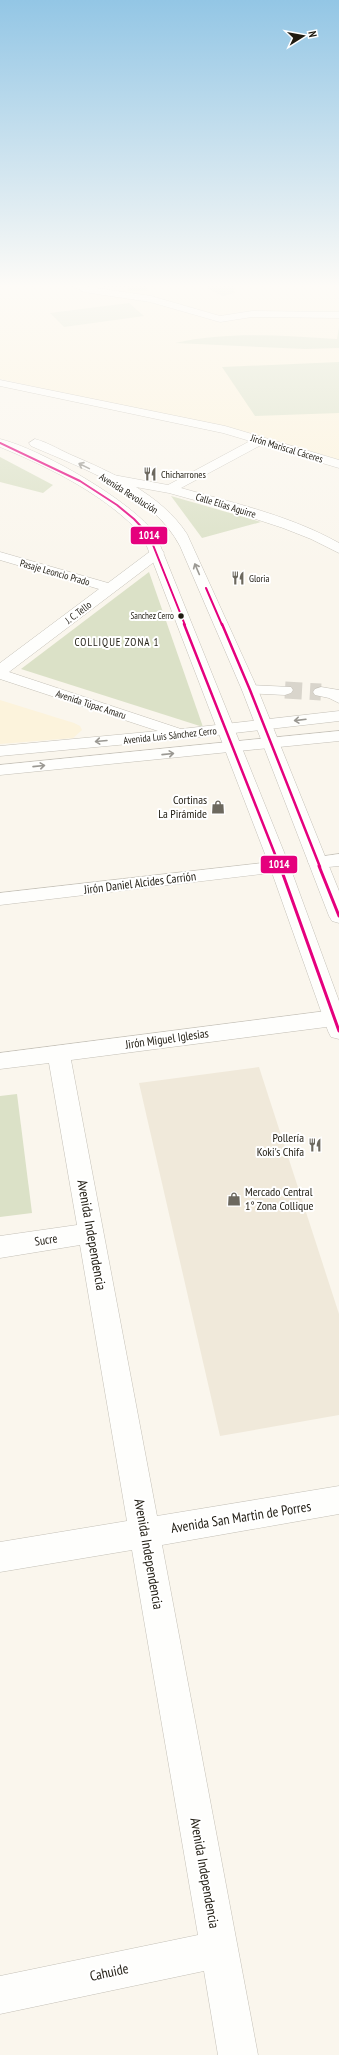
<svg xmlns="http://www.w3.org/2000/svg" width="339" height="2055" viewBox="0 0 339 2055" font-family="'PT Sans Narrow',sans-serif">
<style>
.commercial{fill:#f0e9da}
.built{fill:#fcf3dc}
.green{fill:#dbe1c7}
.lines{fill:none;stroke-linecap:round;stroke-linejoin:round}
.minor-tunnel{stroke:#d9d5cc;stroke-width:17;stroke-dasharray:17 8;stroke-linecap:butt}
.minor-casing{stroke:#c4c0b7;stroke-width:1}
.major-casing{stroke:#c4c0b7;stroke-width:1}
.minor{fill:#fefefc;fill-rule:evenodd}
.major{fill:#fefefc;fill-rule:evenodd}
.bus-1-far2-casing{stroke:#fff;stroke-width:4}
.bus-1-far1-casing{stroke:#fff;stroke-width:5}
.bus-1-casing{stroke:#fff;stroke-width:6}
.bus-1-far2{stroke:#e5007d;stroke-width:2}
.bus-1-far1{stroke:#e5007d;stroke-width:2.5}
.bus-1{stroke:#e5007d;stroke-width:3}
.oneway{stroke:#9a9892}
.bus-dot{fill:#1f1b11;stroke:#fff;stroke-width:1.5}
.labels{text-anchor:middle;stroke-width:4;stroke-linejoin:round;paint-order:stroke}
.far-bus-label{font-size:9px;fill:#1f1b11;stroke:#fff;text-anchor:end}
.far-street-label{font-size:10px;fill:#1f1b11;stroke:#fff}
.far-poi-label{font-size:10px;fill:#1f1b11;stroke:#fff;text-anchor:start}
.far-neighbourhood-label{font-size:11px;letter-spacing:1px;fill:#1f1b11;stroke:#fff}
.poi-label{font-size:12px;fill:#1f1b11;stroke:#fff;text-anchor:end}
.street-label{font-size:12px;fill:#1f1b11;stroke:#fff}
.near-street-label{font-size:14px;fill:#1f1b11;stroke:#fff}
.line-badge{stroke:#fff;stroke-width:1.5}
.badge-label{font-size:11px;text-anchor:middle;font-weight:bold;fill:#fff}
</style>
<rect width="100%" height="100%" fill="#faf6ed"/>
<path class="commercial" d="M259 1067 339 1314V1415L220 1436 139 1083Z"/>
<g class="built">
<path d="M0 284H339V461L228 429 0 379Z"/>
<path d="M0 700 74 723 80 726 82 730 73 738 0 744Z"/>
</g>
<g class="green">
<path d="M101 284H145L147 291H128L127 287H101Z"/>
<path d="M206 284H232L235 293 223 296 208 289Z"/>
<path d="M129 303 144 316 64 327 50 313Z"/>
<path d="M339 327V348L305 349 175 343C229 331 283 336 337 339Z"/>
<path d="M339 362V413L255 416 222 367Z"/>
<path d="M0 457 53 485 43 493 0 482Z"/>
<path d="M171 496 261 522 202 538Z"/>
<path d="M149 572 203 727 21 669Z"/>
<path d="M17 1094 32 1213 0 1217V1096Z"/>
</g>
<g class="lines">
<path class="minor-tunnel" d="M285 690 321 692"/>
<g class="minor-casing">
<g id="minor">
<path d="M70 284H82L89 287 151 296 220 316 252 311 339 312V318L252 317 220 322 150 302 84 292Z"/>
<path d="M0 380 225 426 339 460V468L261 445 181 488C234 503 291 516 339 543V553L311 539 283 528 216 506 169 493 108 482 102 478 108 474 168 485 250 441 223 433 0 386Z"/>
<path d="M157 549 162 550 164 553 162 556 9 672 181 729 339 711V721L182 739 0 756V746L158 731 0 679V663L99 589 0 560V552L108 583 152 550Z"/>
<path d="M250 685 291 687 293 690 291 693 285 695 244 693 242 690 244 687Z"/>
<path d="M321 687 339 690V703L329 698 315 695 313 692 315 689Z"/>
<path d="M339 731V741L0 775V765Z"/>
<path d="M339 854V866L318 868 311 866 308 862 311 858Z"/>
<path d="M280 861 287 863 290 867 287 871 0 905V893Z"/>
<path d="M334 1010 339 1012V1024L334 1026 71 1060 157 1516 339 1486V1514L162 1545 258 2055H218L204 1971 0 2014V1976L198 1935 132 1550 0 1572V1542L127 1521 80 1245 0 1258V1236L77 1225 49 1063 0 1069V1053Z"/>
</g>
</g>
<g class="major-casing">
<g id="major">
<path d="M0 439C41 449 132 501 156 535L290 867 339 1001V1039L331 1037 328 1031 270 867 143 536C106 495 51 468 0 447Z"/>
<path d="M35 439C47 442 58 449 69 454 111 472 161 494 187 534L258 690 339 891V923L332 921 329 916 242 690 180 546C151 492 84 469 31 446L29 443Z"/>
</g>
</g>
<use href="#minor" class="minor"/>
<use href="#major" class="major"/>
<g class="bus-1-far2-casing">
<g id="bus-1-far2">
<path d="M0 443 80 481 117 505 134 519 149 535 185 625"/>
<path d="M206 588 222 625"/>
</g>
</g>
<g class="bus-1-far1-casing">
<g id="bus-1-far1">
<path d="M184 624 280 867"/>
<path d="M222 624 250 690 320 867"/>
</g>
</g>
<g class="bus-1-casing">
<g id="bus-1">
<path d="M280 866 339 1031"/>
<path d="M319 866 339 916"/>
</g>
</g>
<use href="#bus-1-far2" class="bus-1-far2"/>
<use href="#bus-1-far1" class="bus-1-far1"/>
<use href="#bus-1" class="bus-1"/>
</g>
<defs><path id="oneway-shaft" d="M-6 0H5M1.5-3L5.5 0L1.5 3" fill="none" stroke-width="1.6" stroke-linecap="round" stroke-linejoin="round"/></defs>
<g class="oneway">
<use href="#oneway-shaft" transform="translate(84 466) rotate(-154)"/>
<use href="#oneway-shaft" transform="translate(197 569) rotate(-113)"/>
<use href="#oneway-shaft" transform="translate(300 720) rotate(173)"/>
<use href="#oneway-shaft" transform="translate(101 741) rotate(175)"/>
<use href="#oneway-shaft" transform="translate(168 754) rotate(-6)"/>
<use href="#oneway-shaft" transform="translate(39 766) rotate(-6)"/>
</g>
<linearGradient id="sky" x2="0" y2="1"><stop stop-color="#93c6e5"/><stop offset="0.5" stop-color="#fdfbf7"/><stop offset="1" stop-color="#fdfbf7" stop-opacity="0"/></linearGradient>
<rect width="339" height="571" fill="url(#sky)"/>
<defs>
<g id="restaurant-bare" transform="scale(1.08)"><path d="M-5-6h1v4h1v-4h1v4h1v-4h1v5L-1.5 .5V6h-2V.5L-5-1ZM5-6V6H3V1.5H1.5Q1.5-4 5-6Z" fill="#6c685e" stroke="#fff" stroke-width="2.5" paint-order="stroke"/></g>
<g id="shop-bare" transform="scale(1.08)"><path d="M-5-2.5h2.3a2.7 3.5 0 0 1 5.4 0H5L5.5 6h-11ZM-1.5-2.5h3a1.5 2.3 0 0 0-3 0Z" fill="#6c685e" stroke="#fff" stroke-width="2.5" paint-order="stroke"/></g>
</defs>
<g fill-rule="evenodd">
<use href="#restaurant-bare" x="150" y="474"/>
<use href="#restaurant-bare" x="238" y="578"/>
<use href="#shop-bare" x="218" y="807"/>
<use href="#restaurant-bare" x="315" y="1145"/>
<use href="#shop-bare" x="234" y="1199"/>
</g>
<circle class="bus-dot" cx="181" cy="616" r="3.5"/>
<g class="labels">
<g class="far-bus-label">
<text x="174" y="619">Sanchez Cerro</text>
</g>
<g class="far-street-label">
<text transform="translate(287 448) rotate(17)" y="4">Jirón Mariscal Cáceres</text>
<text transform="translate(129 493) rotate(32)" y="4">Avenida Revolución</text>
<text transform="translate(226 505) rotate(17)" y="4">Calle Elías Aguirre</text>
<text transform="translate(55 572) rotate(16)" y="4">Pasaje Leoncio Prado</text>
<text transform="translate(78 612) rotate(-37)" y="4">J. C. Tello</text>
<text transform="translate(91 704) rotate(18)" y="4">Avenida Túpac Amaru</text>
<text transform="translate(170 735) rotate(-6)" y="4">Avenida Luis Sánchez Cerro</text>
</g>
<g class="far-poi-label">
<text x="161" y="478">Chicharrones</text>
<text x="249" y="582">Gloria</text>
</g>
<g class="far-neighbourhood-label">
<text x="117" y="646">COLLIQUE ZONA 1</text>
</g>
<g class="poi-label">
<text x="207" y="804">Cortinas<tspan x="207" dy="14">La Pirámide</tspan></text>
<text x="304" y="1142">Pollería<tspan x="304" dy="14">Koki's Chifa</tspan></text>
<text x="245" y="1196" text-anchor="start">Mercado Central<tspan x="245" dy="14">1° Zona Collique</tspan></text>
</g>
<g class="street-label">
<text transform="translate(140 883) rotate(-7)" y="4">Jirón Daniel Alcides Carrión</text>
<text transform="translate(167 1039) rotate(-8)" y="4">Jirón Miguel Iglesias</text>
<text transform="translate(46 1240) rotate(-9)" y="4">Sucre</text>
</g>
<g class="near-street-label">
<text transform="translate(92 1235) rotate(80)" y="5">Avenida Independencia</text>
<text transform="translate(241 1517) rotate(-9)" y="5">Avenida San Martin de Porres</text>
<text transform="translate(149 1554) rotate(80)" y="5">Avenida Independencia</text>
<text transform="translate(205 1873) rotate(80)" y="5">Avenida Independencia</text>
<text transform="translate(109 1972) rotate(-12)" y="5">Cahuide</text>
</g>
</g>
<g class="line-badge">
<rect x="130" y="526" width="38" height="19" rx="4" fill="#e5007d"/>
<rect x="260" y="855" width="38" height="19" rx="4" fill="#e5007d"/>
</g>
<g class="badge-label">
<text x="149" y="539">1014</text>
<text x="279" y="868">1014</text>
</g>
<g transform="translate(303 36) rotate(79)" stroke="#ffffff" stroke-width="3" paint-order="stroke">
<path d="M0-3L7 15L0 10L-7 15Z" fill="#1f1b11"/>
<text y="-6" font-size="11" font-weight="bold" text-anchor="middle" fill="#1f1b11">N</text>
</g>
</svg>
